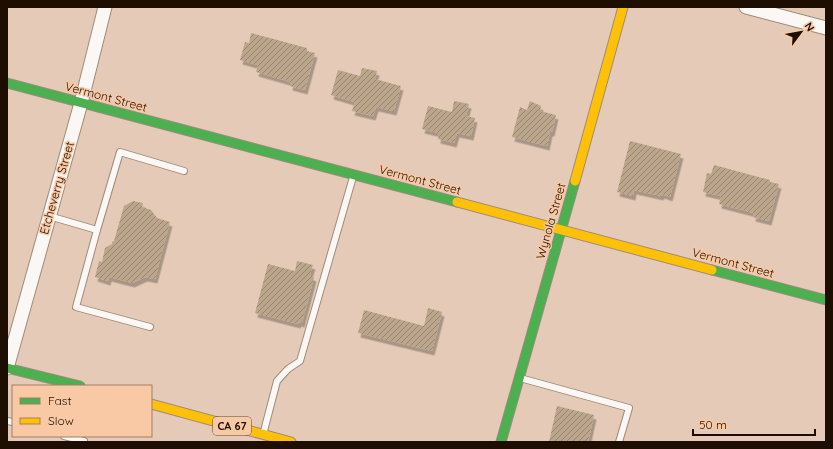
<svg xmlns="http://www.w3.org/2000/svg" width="833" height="449" viewBox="0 0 833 449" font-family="Quicksand,sans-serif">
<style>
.building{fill:url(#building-hatch);filter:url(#shadow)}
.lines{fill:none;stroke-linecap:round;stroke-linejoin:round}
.lane-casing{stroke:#9e8b7b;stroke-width:8}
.street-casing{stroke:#9e8b7b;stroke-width:15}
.fast-casing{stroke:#9e8b7b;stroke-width:11}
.slow-casing{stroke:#9e8b7b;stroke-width:11}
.lane{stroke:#fbf7f4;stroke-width:6}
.street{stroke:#fbf7f4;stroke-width:13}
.fast{stroke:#4caf50;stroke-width:9}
.slow{stroke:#ffc107;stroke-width:9}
.labels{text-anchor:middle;stroke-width:3;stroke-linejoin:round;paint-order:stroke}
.shield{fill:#f8c9a4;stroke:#5f4633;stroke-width:1}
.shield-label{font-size:11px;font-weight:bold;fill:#1e0e02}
.street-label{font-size:12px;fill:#1e0e02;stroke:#f8c9a4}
</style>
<defs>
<pattern id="building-hatch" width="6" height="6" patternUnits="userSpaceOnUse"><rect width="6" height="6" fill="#bba68c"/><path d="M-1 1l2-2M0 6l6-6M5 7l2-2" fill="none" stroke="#978670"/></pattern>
<filter id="shadow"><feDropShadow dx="2.5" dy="4.5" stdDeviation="0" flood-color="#0004"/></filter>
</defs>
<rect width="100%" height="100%" fill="#e5cbb7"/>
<g class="building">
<path d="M251 33 307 48V51L315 53 305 90 290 86 291 82 256 72 258 65 240 60 245 42 249 43Z"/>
<path d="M362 68 377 71 375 79 401 86 394 111 376 107 373 116 352 111 355 102 331 95 338 70 360 76Z"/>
<path d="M454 101 469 104 466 116 475 118 471 136 457 133 454 143 438 139 439 133 422 129 428 106 452 112Z"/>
<path d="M530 101 541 106 540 111 556 115 552 132H550L547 146 512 137 520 107 527 110Z"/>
<path d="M630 141 681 154 670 197 662 194 661 196 634 190 633 196 617 192Z"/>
<path d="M714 165 770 180V182L779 184 769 221 753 217 754 213 719 204 721 196 703 192 707 173 711 174Z"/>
<path d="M133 201 143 203 142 207 151 210 157 218 170 222 155 279 145 277 132 283 109 277 108 281 95 277 99 261 102 262 105 248 112 244V242L114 241 124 206Z"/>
<path d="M297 261 313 265 310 274 311 275V276L314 277 302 323 299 322 298 324 255 313 268 264 295 271Z"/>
<path d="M428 308 442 312 432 351 358 333 364 310 424 326Z"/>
<path d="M557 406 594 415 588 442H549Z"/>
</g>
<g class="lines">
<g class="lane-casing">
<g id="lane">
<path d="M49 216 97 230 120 152 184 171"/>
<path d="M97 230 76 307 150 327"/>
<path d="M520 378 629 408 619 442"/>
<path d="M7 421 13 422"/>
<path d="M264 431 277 381 288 369 300 361 353 177"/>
<path d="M64 436 84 441"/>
</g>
</g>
<g class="street-casing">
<g id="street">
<path d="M746 7 826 28"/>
<path d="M7 368 81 103 105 7"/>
</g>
</g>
<g class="fast-casing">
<g id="fast">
<path d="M7 83 457 202"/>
<path d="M712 270 826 300"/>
<path d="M7 368 80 386"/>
<path d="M501 442 575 181"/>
</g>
</g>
<g class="slow-casing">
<g id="slow">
<path d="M575 181 623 7"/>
<path d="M457 202 712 270"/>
<path d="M151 404 291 442"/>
</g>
</g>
<use href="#lane" class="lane"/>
<use href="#street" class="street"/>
<use href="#fast" class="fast"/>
<use href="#slow" class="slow"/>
</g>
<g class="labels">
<rect class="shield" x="213" y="417" width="38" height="18" rx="3"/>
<g class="shield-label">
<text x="232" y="430">CA 67</text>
</g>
<g class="street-label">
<text transform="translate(106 97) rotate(15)" y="4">Vermont Street</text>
<text transform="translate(420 180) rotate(15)" y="4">Vermont Street</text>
<text transform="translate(57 188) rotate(-74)" y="4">Etcheverry Street</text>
<text transform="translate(551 221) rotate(-74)" y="4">Wynola Street</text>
<text transform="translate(733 263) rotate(15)" y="4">Vermont Street</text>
</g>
</g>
<rect width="833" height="449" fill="none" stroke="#1e0e02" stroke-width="16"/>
<rect x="12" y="385" width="140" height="52" fill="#f8c9a4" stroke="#a17e63"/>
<rect x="20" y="398" width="20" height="6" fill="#4caf50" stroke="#a17e63"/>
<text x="48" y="405" font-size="12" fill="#1e0e02">Fast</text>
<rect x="20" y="418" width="20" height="6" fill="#ffc107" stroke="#a17e63"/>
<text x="48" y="425" font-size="12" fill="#1e0e02">Slow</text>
<g transform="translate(801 32) rotate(58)" stroke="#f8c9a4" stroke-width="3" paint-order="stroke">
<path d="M0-3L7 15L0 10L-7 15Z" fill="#1e0e02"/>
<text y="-6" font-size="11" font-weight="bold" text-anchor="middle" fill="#1e0e02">N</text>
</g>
<path d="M693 429v6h122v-6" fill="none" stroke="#1e0e02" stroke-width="2"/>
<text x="699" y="429" font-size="12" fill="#1e0e02" stroke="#f8c9a4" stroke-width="3" paint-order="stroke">50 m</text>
</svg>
